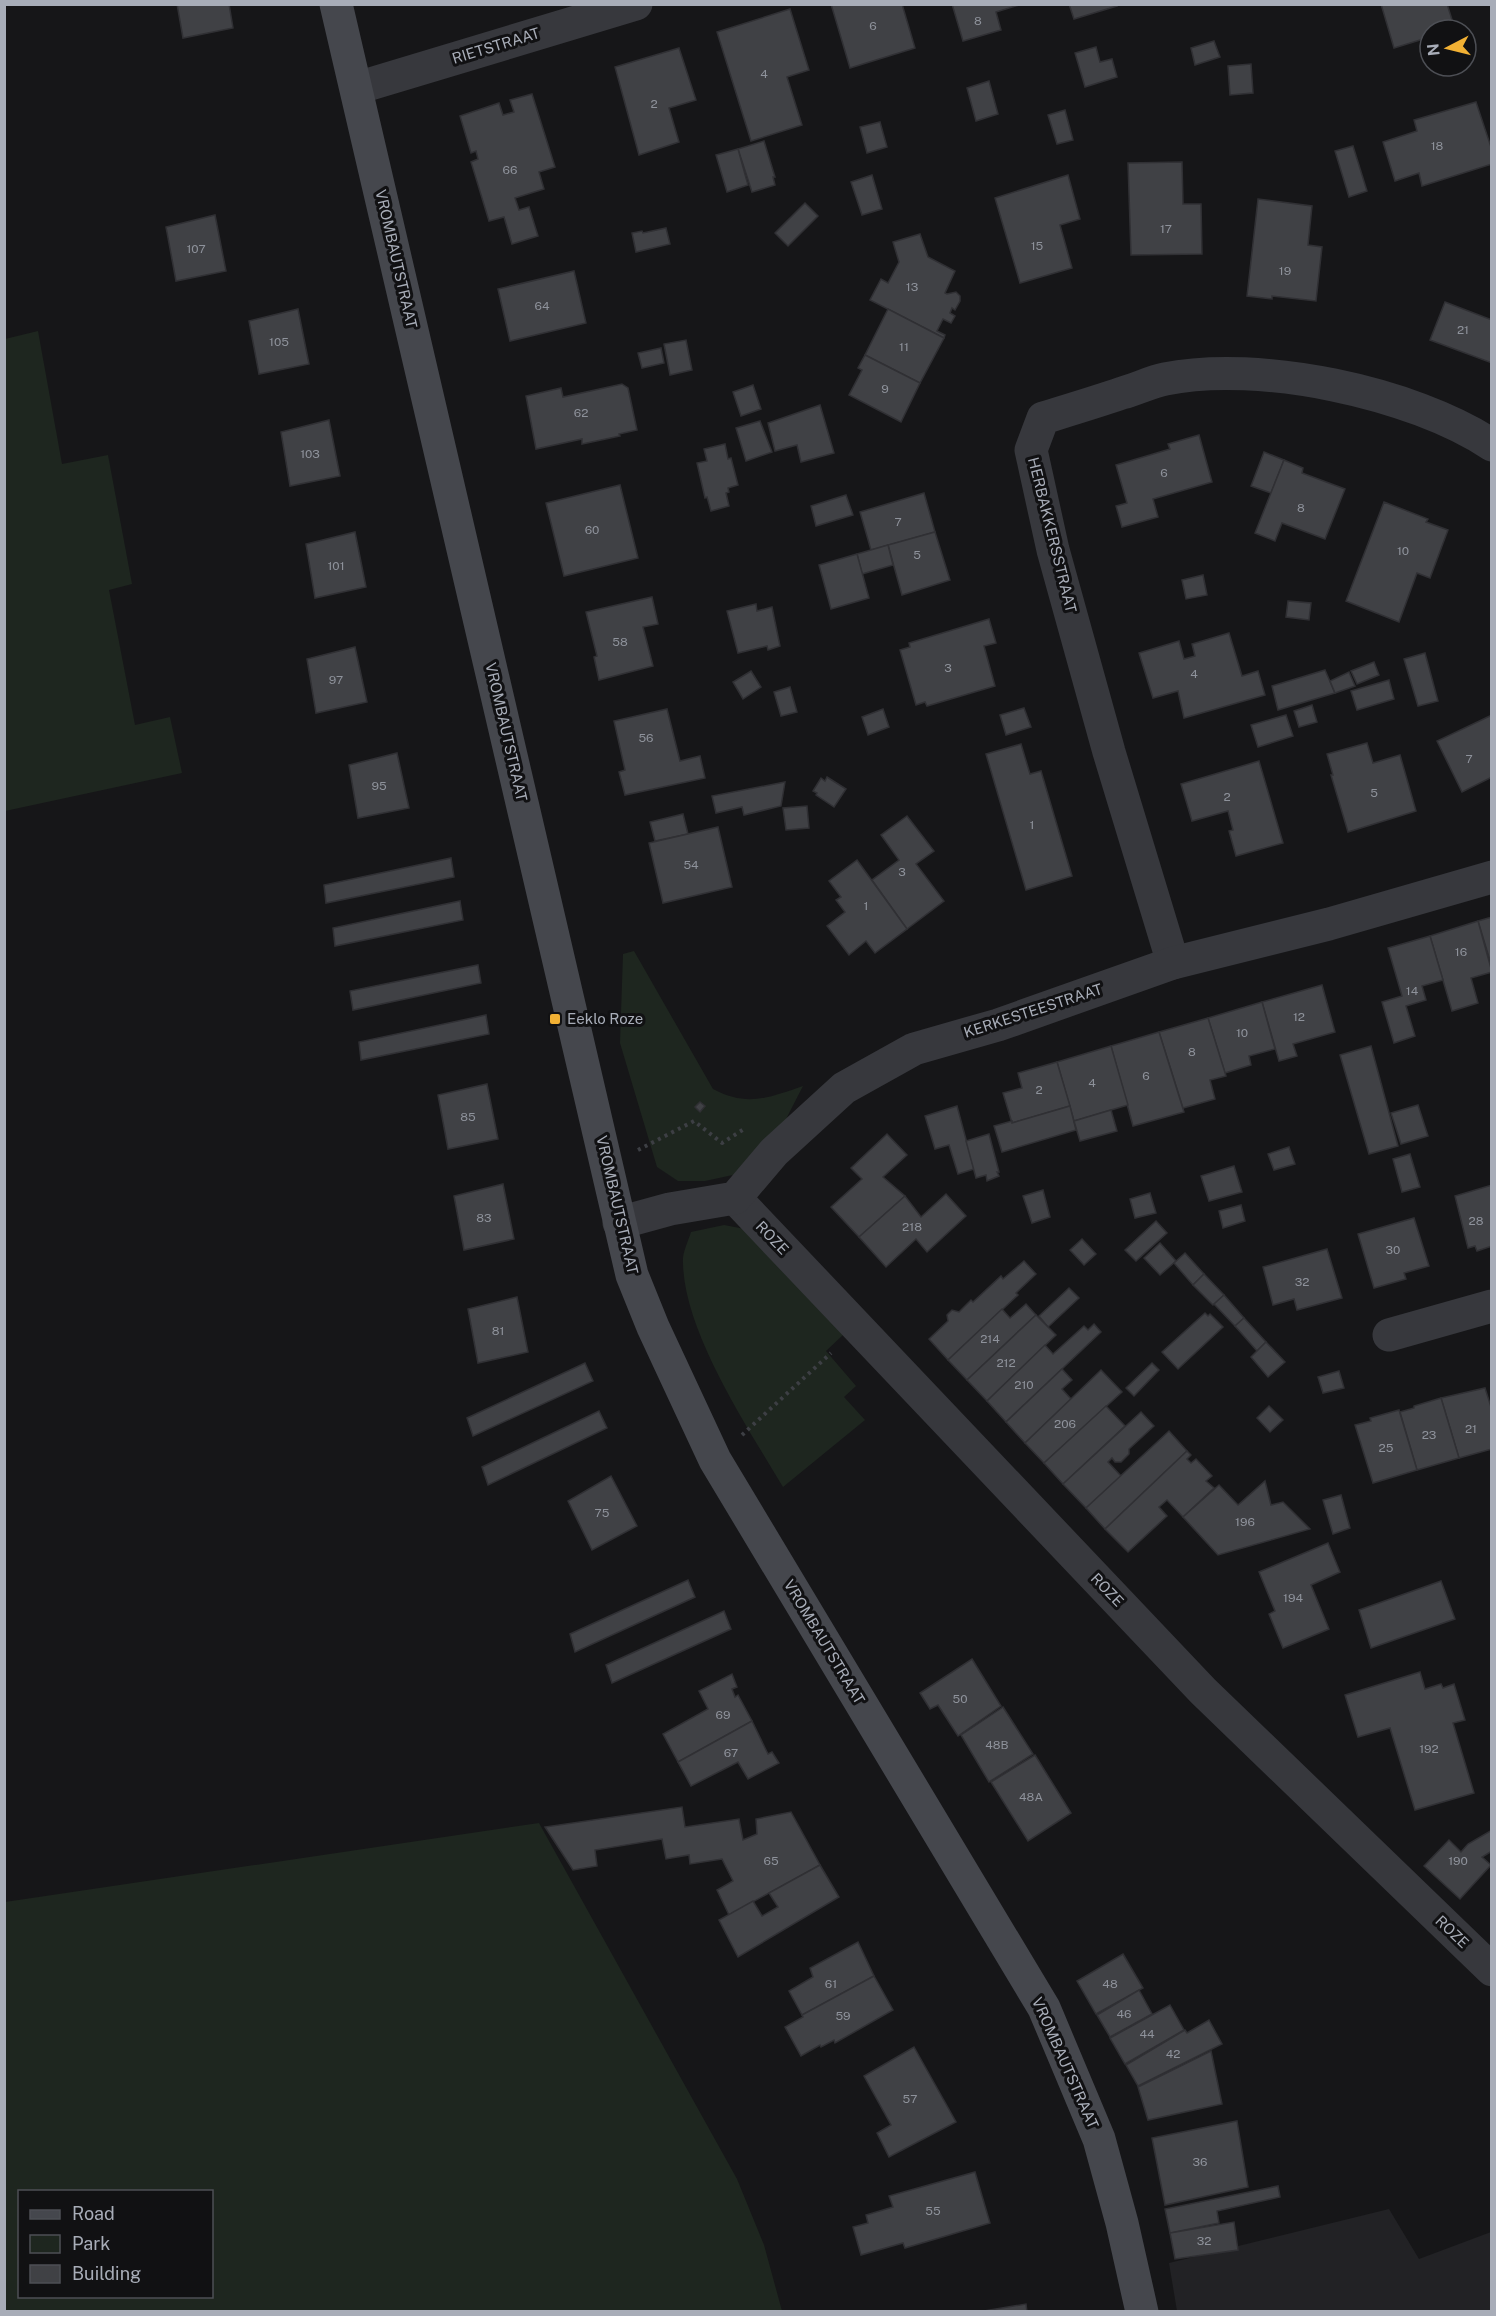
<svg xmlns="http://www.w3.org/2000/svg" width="1496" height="2316" viewBox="0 0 1496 2316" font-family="'Public Sans',sans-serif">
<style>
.built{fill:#222225}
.green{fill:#1e261f;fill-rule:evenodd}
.building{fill:#404145;stroke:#303034;stroke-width:1.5}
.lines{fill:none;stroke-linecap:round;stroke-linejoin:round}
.path{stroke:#3d3f44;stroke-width:4;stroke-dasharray:3 4.5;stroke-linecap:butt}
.street{stroke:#37383d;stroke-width:33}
.secondary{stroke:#45474d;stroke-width:33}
.poi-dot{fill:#f2b134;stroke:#111113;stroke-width:2}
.labels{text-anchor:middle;stroke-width:6;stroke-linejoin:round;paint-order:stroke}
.number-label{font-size:12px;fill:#8e929b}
.street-label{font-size:15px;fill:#a8adb8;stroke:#111113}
.poi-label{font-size:15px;fill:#a8adb8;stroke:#111113;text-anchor:start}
</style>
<rect width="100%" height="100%" fill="#161618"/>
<path class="built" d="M1389 2209 1419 2259 1491 2232V2311H1177L1169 2263Z"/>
<g class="green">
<path d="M38 331 62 464 108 455 132 584 109 590 135 725 170 717 182 773 5 811V339Z"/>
<path d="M634 951 713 1089C747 1107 768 1098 803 1086L785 1121 742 1173 705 1181H678L657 1167 620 1043 623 954Z"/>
<path d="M724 1225 745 1229 844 1334 826 1351 856 1386 844 1397 865 1420 783 1487C748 1428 684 1332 683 1263 682 1253 688 1242 691 1232Z"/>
<path d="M539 1823 737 2179 764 2245 782 2311H5V1902ZM20 2192H212V2296H20Z"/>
</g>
<g class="building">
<path d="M177 4H229L233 28 183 38Z"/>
<path d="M831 4H902L915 48 850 68Z"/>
<path d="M952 4H1022L996 12 1001 30 963 41Z"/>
<path d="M1069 4H1116L1117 6 1074 19Z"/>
<path d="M1381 4H1447L1455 29 1430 30V37L1394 48Z"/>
<path d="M790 9 809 70 787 77 802 125 751 141 717 32Z"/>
<path d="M1214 41 1220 57 1195 65 1191 48Z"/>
<path d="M1096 47 1100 62 1112 59 1117 77 1085 87 1075 53Z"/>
<path d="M679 48 696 100 669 108 679 142 639 155 615 67Z"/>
<path d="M1251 64 1253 93 1230 95 1228 66Z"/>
<path d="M989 81 998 114 976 121 967 88Z"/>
<path d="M532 94 555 167 539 172 544 189 515 198 519 210 529 207 538 236 512 244 504 217 489 221 471 162 478 159 476 151 471 153 460 116 499 103 503 115 514 112 510 100Z"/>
<path d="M1476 102 1492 150V164L1422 186 1419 173 1395 181 1383 142 1417 131 1414 120Z"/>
<path d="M1065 110 1073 140 1057 144 1048 115Z"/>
<path d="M880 122 887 147 867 153 860 127Z"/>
<path d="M764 141 775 177H773L775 185 752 192 738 149Z"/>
<path d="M1353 146 1367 191 1349 197 1335 151Z"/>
<path d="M738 149 748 185 727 192 716 155Z"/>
<path d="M1182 162 1183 204H1201L1202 254 1131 255 1128 163Z"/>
<path d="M872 175 882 209 862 215 851 182Z"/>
<path d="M1068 175 1080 219 1060 225 1072 268 1020 283 995 198Z"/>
<path d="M1258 199 1312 206 1308 245 1322 247 1316 301 1272 296V299L1247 296Z"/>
<path d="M805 203 818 216 788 246 775 233Z"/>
<path d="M215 215 226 271 176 281 166 227Z"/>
<path d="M666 228 670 244 636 252 632 233 642 231 643 233Z"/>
<path d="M920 234 928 257 955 271 945 293 947 294 956 292 960 296V301L955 310 952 308 950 313 955 316 951 323 943 319 937 331 945 335 944 338 870 300 881 279 888 283 899 262 893 242Z"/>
<path d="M574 271 586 323 510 341 498 289Z"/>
<path d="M1445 302 1492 320V363L1430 340Z"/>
<path d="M298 309 309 364 259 374 249 321Z"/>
<path d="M888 309 944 338 920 383 865 355Z"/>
<path d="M686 340 692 370 670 375 664 344Z"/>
<path d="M661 348 664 363 642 368 638 353Z"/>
<path d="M865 355 920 383 901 422 849 395 862 370 858 368Z"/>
<path d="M622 384 628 388 637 430 619 434 620 436 582 444V439L536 449 526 396 561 388 563 397Z"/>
<path d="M753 385 761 409 741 416 733 392Z"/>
<path d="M820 405 834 453 801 462 797 445 775 451 768 423Z"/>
<path d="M329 420 340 476 290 486 281 432Z"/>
<path d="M760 421 772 452 746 461 736 428Z"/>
<path d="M1199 435 1212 482 1153 499 1158 517 1122 527 1116 506 1127 503 1116 465 1170 449 1168 444Z"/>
<path d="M725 444 728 459 731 458 738 485 728 488 729 492 726 493 729 506 711 511 707 497 705 498 697 463 707 461 704 449Z"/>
<path d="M1264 452 1284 460 1271 493 1251 486Z"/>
<path d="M1284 460 1303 468 1302 473 1345 489 1325 539 1282 523 1275 541 1255 533Z"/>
<path d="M620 485 638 558 564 576 546 503Z"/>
<path d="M924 493 935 532 871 550 860 512Z"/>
<path d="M846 495 853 515 816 526 811 506Z"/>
<path d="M1384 502 1428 519 1426 522 1448 530 1430 578 1417 573 1399 622 1346 601Z"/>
<path d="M355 532 366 587 315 598 306 544Z"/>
<path d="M935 532 950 580 902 595 888 545Z"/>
<path d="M888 545 893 565 862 574 857 554Z"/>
<path d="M857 554 869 598 831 609 819 565Z"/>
<path d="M1203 575 1207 595 1186 599 1182 580Z"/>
<path d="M652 597 658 624 643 627 653 666 599 680 594 657 597 656 586 612Z"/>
<path d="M1288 601 1311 603 1309 620 1286 617Z"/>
<path d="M756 604 757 611 772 607 780 646 768 650 767 646 738 653 727 611Z"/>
<path d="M989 619 996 643 984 646 995 686 927 706 925 702 916 705 900 650 910 647 909 643Z"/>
<path d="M1229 633 1242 676 1258 671 1265 695 1184 718 1178 691 1153 698 1139 653 1179 641 1184 659 1195 656 1192 644Z"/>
<path d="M355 647 367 702 316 713 307 659Z"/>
<path d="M1425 653 1438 701 1418 706 1404 659Z"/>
<path d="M1374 662 1379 675 1357 684 1351 671Z"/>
<path d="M1325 670 1335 693 1278 710 1272 686Z"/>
<path d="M751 671 761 687 743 699 733 682Z"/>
<path d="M1349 672 1355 686 1335 693 1330 681Z"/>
<path d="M1389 680 1394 699 1357 710 1351 691Z"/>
<path d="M790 687 797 712 781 716 774 692Z"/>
<path d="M1312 705 1317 722 1299 727 1294 711Z"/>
<path d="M1024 708 1031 727 1006 735 1000 715Z"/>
<path d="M667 709 680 761 700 756 705 778 625 795 619 772 625 770 614 721Z"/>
<path d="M883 709 889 727 868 735 862 717Z"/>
<path d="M1286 715 1293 736 1258 747 1251 725Z"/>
<path d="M1492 715V777L1462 792 1437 741Z"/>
<path d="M1367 743 1373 763 1400 755 1416 811 1348 832 1331 775H1333L1327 754Z"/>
<path d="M1021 744 1030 774 1041 771 1072 876 1026 890 986 754Z"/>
<path d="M397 753 409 808 358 818 349 765Z"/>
<path d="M1259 761 1283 843 1236 856 1229 831 1233 830 1228 811 1192 821 1181 784Z"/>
<path d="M827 777 846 789 834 807 816 795 817 793 813 791 821 778 825 781Z"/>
<path d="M785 782 781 806 744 815 742 807 716 813 712 796Z"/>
<path d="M807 806 809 828 786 830 783 808Z"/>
<path d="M683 814 688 834 655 841 650 822Z"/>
<path d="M907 816 934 851 916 864 944 901 907 929 872 880 899 860 881 835Z"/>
<path d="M718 827 732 887 663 903 649 843Z"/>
<path d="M451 858 454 877 326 903 324 885Z"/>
<path d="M857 860 907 929 875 953 866 941 849 955 827 926 845 912 836 900 841 897 829 881Z"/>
<path d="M460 901 463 920 335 946 333 928Z"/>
<path d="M1492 917V967L1478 921Z"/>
<path d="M1478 921 1492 972 1471 978 1478 1003 1452 1011 1430 936Z"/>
<path d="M1430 936 1443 980 1422 986 1426 1000 1406 1006 1415 1036 1394 1043 1382 1002 1402 996 1388 948Z"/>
<path d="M478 965 481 983 353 1010 350 991Z"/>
<path d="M1322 985 1335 1032 1293 1044 1297 1056 1279 1061 1262 1002Z"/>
<path d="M1262 1002 1275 1049 1249 1056 1251 1065 1225 1073 1208 1018Z"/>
<path d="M486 1015 489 1034 361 1060 359 1042Z"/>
<path d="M1208 1018 1226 1076 1210 1080 1215 1099 1183 1108 1159 1032Z"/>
<path d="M1159 1032 1184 1112 1133 1126 1111 1046Z"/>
<path d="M1111 1046 1128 1105 1074 1121 1057 1062Z"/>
<path d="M1371 1046 1398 1146 1369 1154 1340 1055Z"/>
<path d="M1057 1062 1070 1106 1012 1123 1003 1093 1022 1088 1018 1073Z"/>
<path d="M487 1084 498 1139 448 1149 438 1095Z"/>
<path d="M700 1102 705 1106 700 1112 695 1107Z"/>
<path d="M1418 1105 1428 1136 1401 1144 1391 1113Z"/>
<path d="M957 1106 974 1169 958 1174 949 1145 935 1149 925 1116Z"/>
<path d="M1070 1106 1076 1130 1002 1152 994 1126 1012 1121V1123Z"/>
<path d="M1111 1110 1117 1131 1080 1141 1074 1121Z"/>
<path d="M887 1134 907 1155 883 1177 905 1196 859 1237 831 1207 862 1179 851 1168Z"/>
<path d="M989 1134 999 1172H997L999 1176 987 1181 986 1175 976 1178 966 1141Z"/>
<path d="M1289 1147 1295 1164 1274 1170 1268 1154Z"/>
<path d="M1410 1154 1420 1187 1402 1192 1393 1159Z"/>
<path d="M1234 1166 1242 1192 1209 1201 1201 1176Z"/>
<path d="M503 1184 514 1239 464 1250 454 1196Z"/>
<path d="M1492 1185V1246L1477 1251 1475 1246 1468 1248 1455 1196Z"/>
<path d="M1043 1190 1050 1217 1032 1223 1023 1196Z"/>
<path d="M1150 1193 1156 1213 1135 1218 1130 1199Z"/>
<path d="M946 1194 966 1216 927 1252 916 1239 886 1267 859 1237 905 1196 921 1217Z"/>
<path d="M1241 1205 1245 1221 1223 1228 1219 1211Z"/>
<path d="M1414 1218 1429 1266 1404 1273 1406 1279 1374 1288 1358 1234Z"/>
<path d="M1156 1221 1167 1233 1136 1261 1125 1250Z"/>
<path d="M1082 1239 1096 1254 1084 1265 1070 1250Z"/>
<path d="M1160 1243 1176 1261 1160 1275 1144 1258Z"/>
<path d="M1327 1249 1342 1298 1297 1310 1294 1299 1273 1305 1263 1267Z"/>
<path d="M1185 1253 1204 1274 1193 1285 1174 1263Z"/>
<path d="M1024 1261 1036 1274 1016 1293 1018 1295 948 1360 929 1339 948 1321 947 1315 952 1310 959 1312 971 1300 973 1302 1001 1276 1003 1279Z"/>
<path d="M1204 1274 1224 1295 1213 1305 1193 1285Z"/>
<path d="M1069 1288 1079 1298 1048 1327 1039 1316Z"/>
<path d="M1224 1295 1244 1318 1235 1326 1214 1304Z"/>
<path d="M517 1297 528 1352 478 1363 468 1309Z"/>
<path d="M1026 1304 1036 1315 967 1380 948 1360 1002 1309 1010 1318Z"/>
<path d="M1205 1313 1208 1316 1210 1314 1223 1327 1178 1369 1162 1352Z"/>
<path d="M1036 1315 1056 1335 987 1401 967 1380Z"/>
<path d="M1244 1318 1266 1342 1257 1351 1235 1326Z"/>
<path d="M1094 1324 1101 1332 1006 1422 987 1401 1045 1345 1053 1354 1084 1326 1088 1330Z"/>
<path d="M1266 1342 1285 1362 1268 1377 1251 1357Z"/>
<path d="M585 1363 593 1381 473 1436 467 1418Z"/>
<path d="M1152 1363 1159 1370 1134 1396 1126 1388Z"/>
<path d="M1062 1369 1072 1380 1062 1389 1071 1399 1025 1443 1006 1422Z"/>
<path d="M1101 1370 1122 1392 1044 1463 1025 1443Z"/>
<path d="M1339 1371 1344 1388 1323 1393 1318 1377Z"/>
<path d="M1485 1388 1492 1410V1449L1459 1458 1441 1398Z"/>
<path d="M1441 1398 1459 1458 1417 1470 1400 1412 1414 1408V1406Z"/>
<path d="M1106 1406 1125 1426 1063 1484 1044 1463Z"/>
<path d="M1269 1406 1283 1420 1270 1432 1257 1418Z"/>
<path d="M1399 1410 1417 1470 1373 1483 1355 1425 1371 1421 1370 1418Z"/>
<path d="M599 1411 607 1428 488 1485 482 1467Z"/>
<path d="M1141 1412 1154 1426 1129 1449V1454L1121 1462H1115L1112 1458 1108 1462 1121 1476 1086 1508 1063 1484Z"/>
<path d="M1169 1431 1187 1451 1105 1529 1086 1508Z"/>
<path d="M1187 1451 1191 1455 1187 1459 1191 1463 1196 1459 1212 1476 1206 1481 1214 1488 1183 1517 1167 1500 1159 1507 1167 1516 1128 1552 1105 1529Z"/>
<path d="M611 1476 637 1526 592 1550 568 1501Z"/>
<path d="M1265 1481 1271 1505 1283 1502 1310 1529 1218 1555 1183 1517 1219 1485 1238 1505Z"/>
<path d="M1341 1495 1350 1528 1333 1534 1323 1500Z"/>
<path d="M1328 1543 1340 1572 1311 1585 1329 1629 1283 1648 1269 1614 1275 1611 1259 1572Z"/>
<path d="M688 1580 695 1597 575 1652 570 1634Z"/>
<path d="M1441 1581 1455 1619 1371 1648 1359 1610Z"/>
<path d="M724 1611 731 1629 612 1683 606 1665Z"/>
<path d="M972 1659 1001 1706 958 1736 938 1705 930 1709 920 1693Z"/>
<path d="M1420 1672 1425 1689 1441 1684 1443 1688 1454 1684 1465 1720 1453 1723 1474 1793 1415 1810 1390 1728 1358 1737 1345 1695Z"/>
<path d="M732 1674 737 1687 732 1689 735 1697 738 1695 752 1721 678 1762 663 1734 708 1709 699 1691Z"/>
<path d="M1003 1707 1033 1754 989 1782 961 1735Z"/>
<path d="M752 1721 768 1754 772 1752 779 1763 748 1779 738 1762 691 1786 678 1762Z"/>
<path d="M1035 1755 1071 1813 1028 1841 991 1782Z"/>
<path d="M682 1807 685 1827 739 1819 743 1840 757 1834 756 1819 791 1812 820 1865 729 1915 717 1890 733 1881 722 1859 690 1864 689 1855 666 1859 662 1839 595 1850 597 1866 573 1870 545 1827Z"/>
<path d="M1492 1830V1851L1482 1857 1491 1865 1460 1899 1424 1866 1449 1840 1461 1852 1468 1844Z"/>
<path d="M820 1865 839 1897 738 1957 719 1920 753 1901 762 1916 778 1907 769 1893Z"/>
<path d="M858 1942 874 1976 802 2015 789 1991 813 1977 810 1968Z"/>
<path d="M1123 1954 1143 1988 1096 2014 1077 1981Z"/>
<path d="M874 1976 893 2010 835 2043 834 2040 821 2047 820 2045 801 2056 785 2027 803 2017 802 2015Z"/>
<path d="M1139 1990 1152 2014 1110 2037 1097 2015Z"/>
<path d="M1170 2005 1184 2030 1125 2064 1110 2038Z"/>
<path d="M1209 2020 1222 2044 1138 2086 1126 2065 1185 2030 1187 2033Z"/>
<path d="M914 2047 956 2122 889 2157 877 2133 891 2125 864 2076Z"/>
<path d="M1211 2051 1222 2104 1148 2120 1138 2087Z"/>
<path d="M1237 2121 1248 2187 1165 2205 1152 2138Z"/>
<path d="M975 2172 990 2223 905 2248 903 2243 861 2255 853 2227 868 2223 866 2215 893 2207 889 2196Z"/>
<path d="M1278 2186 1280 2197 1217 2211 1219 2223 1170 2233 1165 2209Z"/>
<path d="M1234 2222 1238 2250 1175 2259 1170 2233Z"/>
<path d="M1026 2304 1027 2312H978Z"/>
</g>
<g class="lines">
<g class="path">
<path d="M638 1150 694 1121 722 1143 744 1129"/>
<path d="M742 1435 831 1353"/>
</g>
<g class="street">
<path d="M357 88 636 4"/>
<path d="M1173 963 1109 752 1053 550 1031 450 1043 418C1069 410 1096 402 1122 393 1136 389 1151 382 1165 379 1259 360 1412 392 1492 445"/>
<path d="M735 1198 1203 1691 1492 1970"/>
<path d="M619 1223 670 1209 735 1198 774 1152 844 1088 914 1049 998 1025 1173 963 1329 924 1492 877"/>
<path d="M1389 1335 1492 1306"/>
</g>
<path class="secondary" d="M336 4 632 1275 653 1327 715 1460 1044 2008 1099 2139 1122 2223 1142 2312"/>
</g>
<rect class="poi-dot" x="549" y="1013" width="12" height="12" rx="3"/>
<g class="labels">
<g class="number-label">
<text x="978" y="25">8</text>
<text x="873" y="30">6</text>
<text x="764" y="78">4</text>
<text x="654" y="108">2</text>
<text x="1437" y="150">18</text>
<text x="510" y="174">66</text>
<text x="1166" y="233">17</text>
<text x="1037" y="250">15</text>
<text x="196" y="253">107</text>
<text x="1285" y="275">19</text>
<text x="912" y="291">13</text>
<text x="542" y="310">64</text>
<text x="1463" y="334">21</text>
<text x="279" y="346">105</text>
<text x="904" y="351">11</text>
<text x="885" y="393">9</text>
<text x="581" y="417">62</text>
<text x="310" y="458">103</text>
<text x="1164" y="477">6</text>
<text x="1301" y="512">8</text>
<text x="898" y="526">7</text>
<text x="592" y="534">60</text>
<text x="1403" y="555">10</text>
<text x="917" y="559">5</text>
<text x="336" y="570">101</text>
<text x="620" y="646">58</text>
<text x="948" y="672">3</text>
<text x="1194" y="678">4</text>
<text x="336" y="684">97</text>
<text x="646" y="742">56</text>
<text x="1469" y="763">7</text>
<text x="379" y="790">95</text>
<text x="1374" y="797">5</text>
<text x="1227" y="801">2</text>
<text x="1032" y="829">1</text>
<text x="691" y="869">54</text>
<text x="902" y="876">3</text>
<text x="866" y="910">1</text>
<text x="1461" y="956">16</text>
<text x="1412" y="995">14</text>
<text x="1299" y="1021">12</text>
<text x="1242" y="1037">10</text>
<text x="1192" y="1056">8</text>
<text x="1146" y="1080">6</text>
<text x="1092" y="1087">4</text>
<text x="1039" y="1094">2</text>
<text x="468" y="1121">85</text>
<text x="484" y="1222">83</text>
<text x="1476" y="1225">28</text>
<text x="912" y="1231">218</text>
<text x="1393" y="1254">30</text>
<text x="1302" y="1286">32</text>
<text x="498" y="1335">81</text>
<text x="990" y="1343">214</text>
<text x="1006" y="1367">212</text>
<text x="1024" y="1389">210</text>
<text x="1065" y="1428">206</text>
<text x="1471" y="1433">21</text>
<text x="1429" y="1439">23</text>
<text x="1386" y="1452">25</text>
<text x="602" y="1517">75</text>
<text x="1245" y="1526">196</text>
<text x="1293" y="1602">194</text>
<text x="960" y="1703">50</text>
<text x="723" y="1719">69</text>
<text x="997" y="1749">48B</text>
<text x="1429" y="1753">192</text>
<text x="731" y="1757">67</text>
<text x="1031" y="1801">48A</text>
<text x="771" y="1865">65</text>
<text x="1458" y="1865">190</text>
<text x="831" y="1988">61</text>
<text x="1110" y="1988">48</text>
<text x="1124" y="2018">46</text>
<text x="843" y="2020">59</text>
<text x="1147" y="2038">44</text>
<text x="1173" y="2058">42</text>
<text x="910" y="2103">57</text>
<text x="1200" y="2166">36</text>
<text x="933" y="2215">55</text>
<text x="1204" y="2245">32</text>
</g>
<g class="street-label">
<text transform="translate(496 46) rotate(-17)" y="5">RIETSTRAAT</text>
<text transform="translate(396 259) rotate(77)" y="5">VROMBAUTSTRAAT</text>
<text transform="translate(1052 535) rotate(76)" y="5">HERBAKKERSSTRAAT</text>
<text transform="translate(506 732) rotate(77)" y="5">VROMBAUTSTRAAT</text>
<text transform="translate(1033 1011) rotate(-18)" y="5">KERKESTEESTRAAT</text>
<text transform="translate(617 1205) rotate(77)" y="5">VROMBAUTSTRAAT</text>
<text transform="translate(772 1238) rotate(46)" y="5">ROZE</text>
<text transform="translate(1107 1590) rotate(46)" y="5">ROZE</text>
<text transform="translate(824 1642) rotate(59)" y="5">VROMBAUTSTRAAT</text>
<text transform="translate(1452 1932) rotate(44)" y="5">ROZE</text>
<text transform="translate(1065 2063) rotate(66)" y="5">VROMBAUTSTRAAT</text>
</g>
<g class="poi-label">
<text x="567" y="1024">Eeklo Roze</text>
</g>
</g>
<rect width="1496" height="2316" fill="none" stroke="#a8adb8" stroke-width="12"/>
<rect x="18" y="2190" width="195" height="108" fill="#111113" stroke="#4d4f55" stroke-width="1.5"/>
<rect x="30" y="2210" width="30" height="9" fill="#45474d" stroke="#4d4f55" stroke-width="1.5"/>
<text x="72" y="2220" font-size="18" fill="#a8adb8">Road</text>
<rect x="30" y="2235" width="30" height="18" fill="#1e261f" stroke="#4d4f55" stroke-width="1.5"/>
<text x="72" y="2250" font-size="18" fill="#a8adb8">Park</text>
<rect x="30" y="2265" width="30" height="18" fill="#404145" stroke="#4d4f55" stroke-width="1.5"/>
<text x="72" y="2280" font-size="18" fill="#a8adb8">Building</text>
<g transform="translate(1448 48) rotate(263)"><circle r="28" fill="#111113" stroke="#4d4f55" stroke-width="1.5"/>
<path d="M0-4.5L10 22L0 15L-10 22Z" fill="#f2b134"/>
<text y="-9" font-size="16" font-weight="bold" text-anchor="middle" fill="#a8adb8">N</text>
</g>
</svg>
